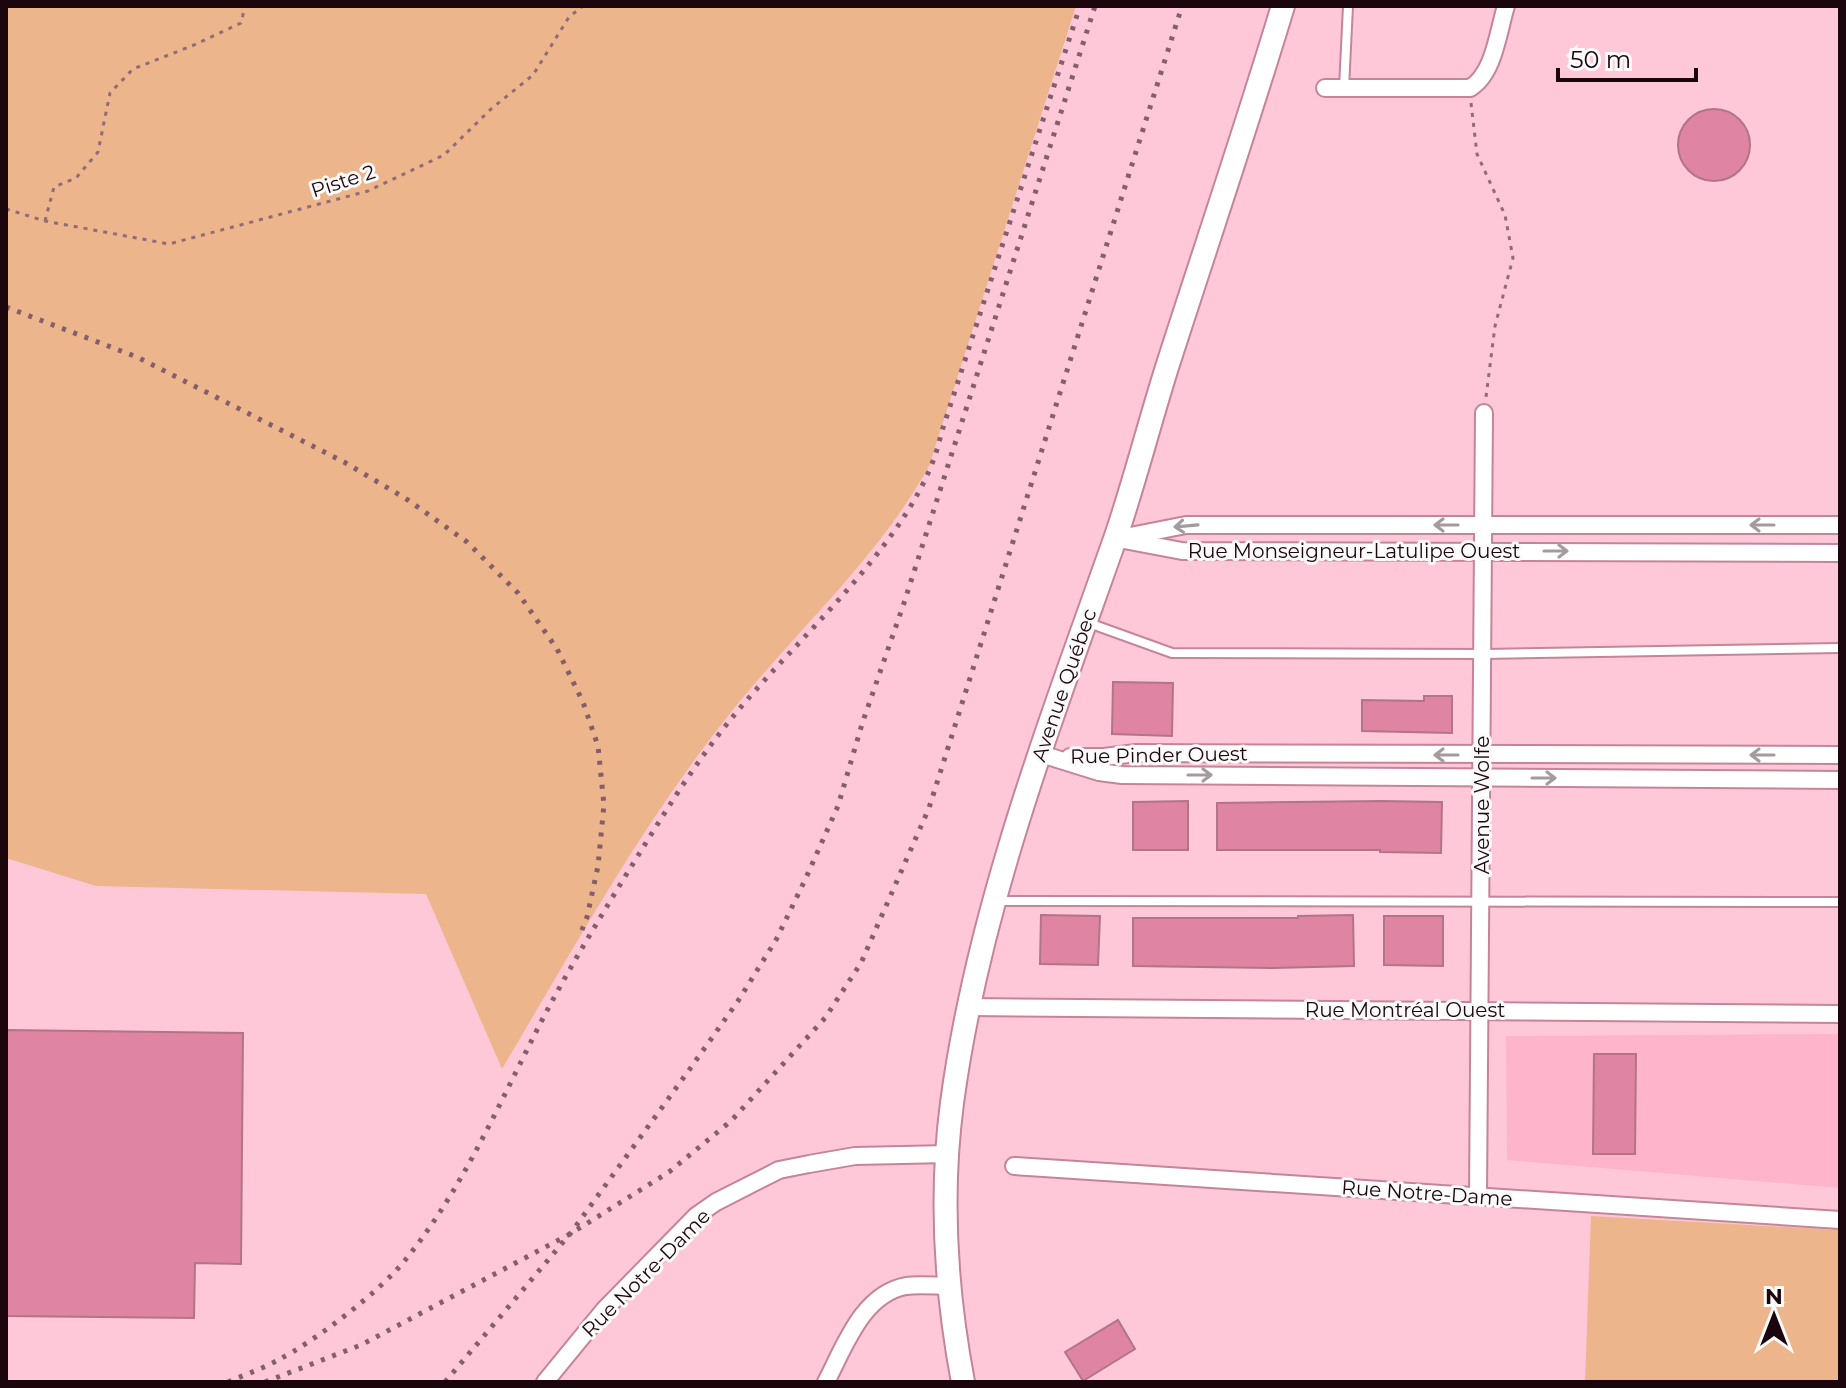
<svg xmlns="http://www.w3.org/2000/svg" width="1846" height="1388" viewBox="0 0 1846 1388" font-family="Montserrat,sans-serif">
<style>
.built{fill:#feb4cb}
.green{fill:#ecb58b}
.building{fill:#df84a3;stroke:#b17488;stroke-width:2}
.lines{fill:none;stroke-linecap:round;stroke-linejoin:round}
.service-casing{stroke:#c48599;stroke-width:12}
.minor-casing{stroke:#c48599;stroke-width:20}
.secondary-casing{stroke:#c48599;stroke-width:26}
.path{stroke:#916b77;stroke-width:3;stroke-dasharray:4 6;stroke-linecap:butt}
.service{stroke:#fff;stroke-width:8}
.minor{stroke:#fff;stroke-width:16}
.secondary{stroke:#fff;stroke-width:22}
.rail{stroke:#845f6b;stroke-width:5;stroke-dasharray:4 8;stroke-linecap:butt}
.oneway{stroke:#a49b9f}
.labels{text-anchor:middle;stroke-width:6;stroke-linejoin:round;paint-order:stroke}
.street-label{font-size:20px;fill:#1c060e;stroke:#fafafa}
</style>
<rect width="100%" height="100%" fill="#fec8d8"/>
<path class="built" d="M1840 1034V1188L1507 1160 1506 1036Z"/>
<g class="green">
<path d="M6 6H1076L929 466C876 562 791 635 724 721 639 829 572 951 502 1069L426 894 96 886 6 858Z"/>
<path d="M1591 1216 1840 1230V1382H1585Z"/>
</g>
<g class="building">
<circle cx="1714" cy="145" r="36"/>
<path d="M1113 682 1173 683 1172 736 1112 734Z"/>
<path d="M1424 696H1452V733L1362 731V700L1424 701Z"/>
<path d="M1188 801V850H1133V802Z"/>
<path d="M1381 801 1442 802 1441 853 1380 852V850H1217V803Z"/>
<path d="M1041 915 1100 916 1098 965 1040 964Z"/>
<path d="M1353 915 1354 966 1273 968 1133 966V918H1298V916Z"/>
<path d="M1384 916H1443V966L1384 965Z"/>
<path d="M6 1030 243 1033 241 1264 195 1263 194 1318 6 1316Z"/>
<path d="M1594 1054H1636L1635 1154H1593Z"/>
<path d="M1118 1320 1135 1349 1083 1381 1065 1352Z"/>
</g>
<g class="lines">
<g class="service-casing">
<g id="service">
<path d="M1344 88 1348 6"/>
<path d="M1086 622 1172 653 1483 654 1840 648"/>
<path d="M999 901 1840 902"/>
</g>
</g>
<g class="minor-casing">
<g id="minor">
<path d="M1325 88H1470C1494 74 1498 32 1506 6"/>
<path d="M1115 539 1186 525H1840"/>
<path d="M1124 540 1182 551 1840 553"/>
<path d="M1041 754 1099 772 1122 775 1840 780"/>
<path d="M1070 757H1104L1136 753 1840 755"/>
<path d="M969 1007 1840 1014"/>
<path d="M1014 1166 1840 1220"/>
<path d="M1478 1196 1484 413"/>
<path d="M545 1382 604 1310 696 1216 716 1202 779 1170 809 1164 855 1156 949 1154"/>
<path d="M826 1382C844 1348 862 1294 906 1286 920 1284 936 1286 951 1286"/>
</g>
</g>
<g class="secondary-casing">
<path id="secondary" d="M963 1382C946 1292 940 1194 952 1103 978 909 1050 723 1115 539 1135 481 1150 420 1169 361 1207 243 1247 125 1283 6"/>
</g>
<g class="path">
<path d="M1471 103 1477 154 1505 215 1513 258 1495 326 1486 397"/>
<path d="M6 209 45 221 169 244 368 191 444 155 491 109 533 75 569 17 583 6"/>
<path d="M45 221 54 187 76 178 98 152 110 93 133 69 194 45 241 23 245 6"/>
</g>
<use href="#service" class="service"/>
<use href="#minor" class="minor"/>
<use href="#secondary" class="secondary"/>
<g class="rail">
<path d="M6 307 137 357 344 462 408 500 467 542 518 593 557 649 583 702 598 746 604 805 598 866 587 917 580 935"/>
<path d="M228 1382C244 1375 262 1369 278 1360 315 1341 380 1292 406 1259 462 1190 498 1106 538 1028 565 975 595 926 626 875 659 822 691 768 731 719 795 639 920 535 941 434L1080 6"/>
<path d="M265 1382 361 1345 570 1234 669 1172 731 1121 825 1018 861 963 929 808 1182 6"/>
<path d="M445 1382 570 1234 687 1073 738 1001 776 940 805 880 838 806 862 724 904 603 1095 6"/>
</g>
</g>
<defs><path id="oneway-shaft" d="M-6 0H5M1.5-3L5.5 0L1.5 3" fill="none" stroke-width="1.6" stroke-linecap="round" stroke-linejoin="round" transform="scale(2)"/></defs>
<g class="oneway">
<use href="#oneway-shaft" transform="translate(1446 525) rotate(180)"/>
<use href="#oneway-shaft" transform="translate(1762 525) rotate(180)"/>
<use href="#oneway-shaft" transform="translate(1186 526) rotate(175)"/>
<use href="#oneway-shaft" transform="translate(1556 551)"/>
<use href="#oneway-shaft" transform="translate(1446 755) rotate(-180)"/>
<use href="#oneway-shaft" transform="translate(1762 755) rotate(180)"/>
<use href="#oneway-shaft" transform="translate(1200 775)"/>
<use href="#oneway-shaft" transform="translate(1544 778)"/>
</g>
<g class="labels">
<g class="street-label">
<text transform="translate(343 181) rotate(-18)" y="7">Piste 2</text>
<text x="1354" y="558">Rue Monseigneur-Latulipe Ouest</text>
<text transform="translate(1064 685) rotate(-71)" y="7">Avenue Québec</text>
<text transform="translate(1159 755) rotate(-1)" y="7">Rue Pinder Ouest</text>
<text transform="translate(1482 805) rotate(-90)" y="7">Avenue Wolfe</text>
<text x="1405" y="1017">Rue Montréal Ouest</text>
<text transform="translate(1427 1193) rotate(4)" y="7">Rue Notre-Dame</text>
<text transform="translate(646 1273) rotate(-45)" y="7">Rue Notre-Dame</text>
</g>
</g>
<rect width="1846" height="1388" fill="none" stroke="#1c060e" stroke-width="16"/>
<g transform="translate(1774 1316)" stroke="#fafafa" stroke-width="6" paint-order="stroke">
<path d="M0-6L14 30L0 20L-14 30Z" fill="#1c060e"/>
<text y="-12" font-size="22" font-weight="bold" text-anchor="middle" fill="#1c060e">N</text>
</g>
<path d="M1558 68v12h138v-12" fill="none" stroke="#1c060e" stroke-width="4"/>
<text x="1570" y="68" font-size="24" fill="#1c060e" stroke="#fafafa" stroke-width="6" paint-order="stroke">50 m</text>
</svg>
